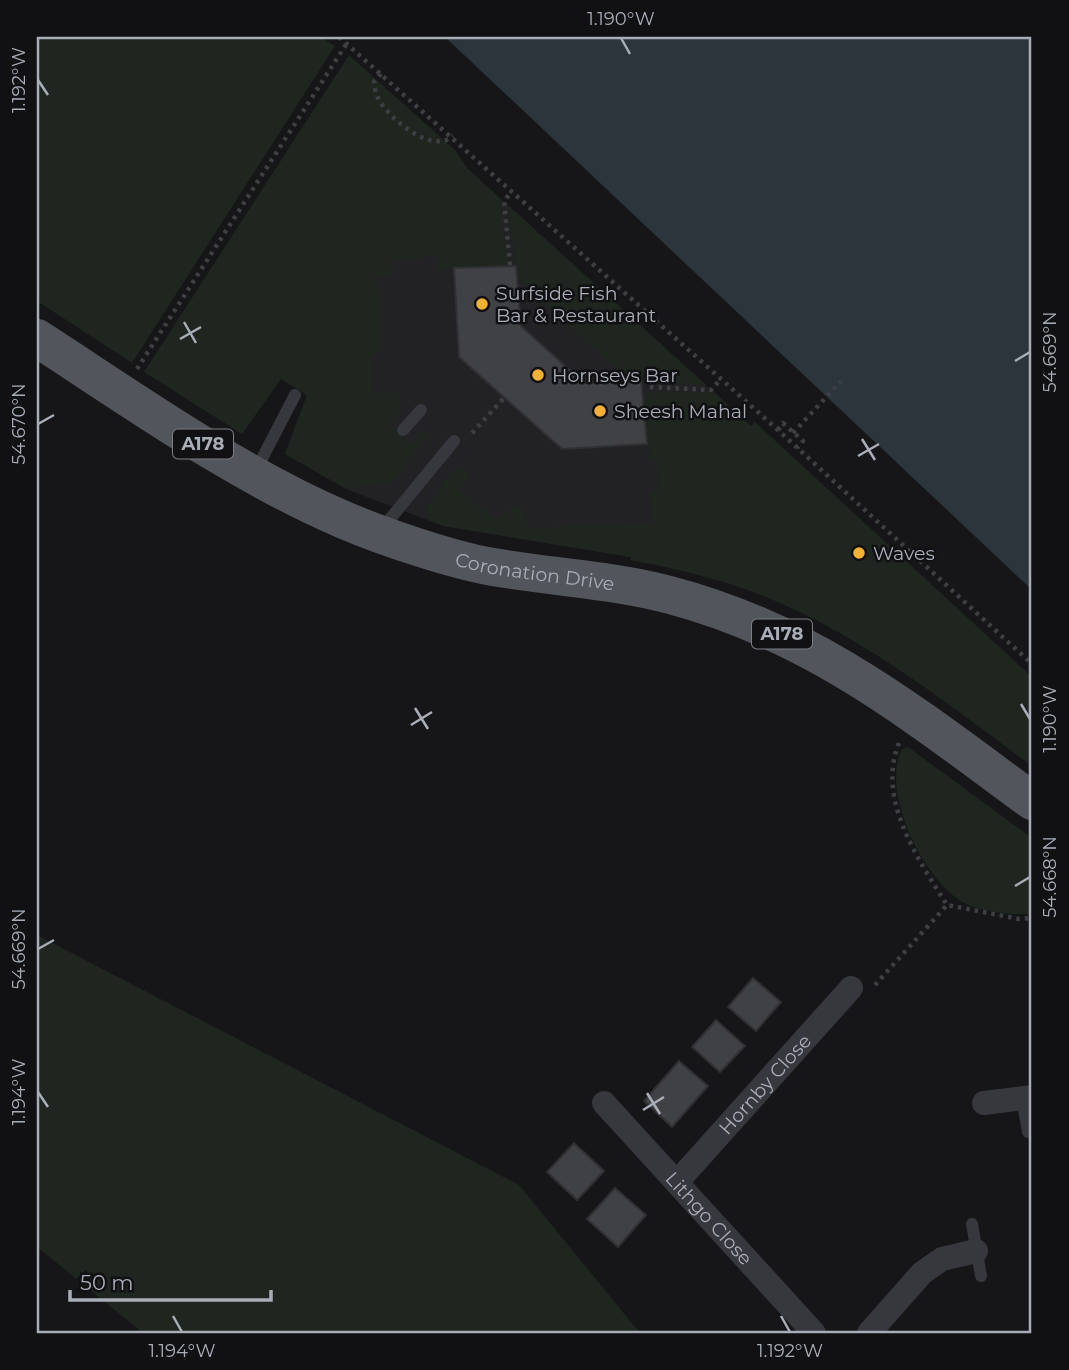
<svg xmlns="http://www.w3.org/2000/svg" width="1069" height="1370" viewBox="0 0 1069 1370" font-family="Montserrat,sans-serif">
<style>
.built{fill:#222225}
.green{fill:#1e261f}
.water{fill:#2c353c}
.building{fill:#404145;stroke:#303034;stroke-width:2}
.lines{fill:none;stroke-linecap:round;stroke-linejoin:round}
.path{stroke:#3d3f44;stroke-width:4.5;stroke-dasharray:3.5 5;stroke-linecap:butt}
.service{stroke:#37383d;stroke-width:12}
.minor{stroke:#37383d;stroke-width:24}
.primary{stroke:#53555c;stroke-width:38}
.ticks{fill:none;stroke:#a8adb8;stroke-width:2.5}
.poi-dot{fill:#f2b134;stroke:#111113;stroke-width:2.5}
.labels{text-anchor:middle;stroke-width:5;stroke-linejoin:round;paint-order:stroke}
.shield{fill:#111113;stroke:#7b7e86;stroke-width:2}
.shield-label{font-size:18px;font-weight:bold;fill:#a8adb8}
.poi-label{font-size:19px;fill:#a8adb8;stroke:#111113;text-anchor:start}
.street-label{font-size:19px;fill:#a8adb8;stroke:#111113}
.neatline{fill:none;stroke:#a8adb8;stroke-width:2.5}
.ticks-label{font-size:18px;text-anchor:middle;fill:#a8adb8}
</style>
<rect width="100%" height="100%" fill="#161618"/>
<path class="built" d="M468 169 751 426 631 557 443 526 346 489 285 454 341 305Z"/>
<g class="green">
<path d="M37 37H321L335 46 132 363 37 301Z"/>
<path d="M349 55 455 150 468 169 500 198 508 267 438 269 437 256 393 260V276H377L379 354 371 355 373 393H398L402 409 389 424 410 444 423 430 427 434 394 481 346 489 285 454 307 395 281 379 242 434 144 372Z"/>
<path d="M507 204 706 385 629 381 517 278Z"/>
<path d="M643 392H714L751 426 755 422 1032 677V766C945 702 857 631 753 592 713 577 672 568 630 560L631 557 443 526 430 520 426 508 453 470 466 469 470 477 459 489 496 521 515 506 523 509 529 528 652 523 651 491 659 490 657 460 650 459Z"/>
<path d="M908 747 1032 838V914C1009 915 973 912 955 897 920 870 881 791 902 749Z"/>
<path d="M37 935 519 1185 640 1333H143L37 1247Z"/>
</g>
<path class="water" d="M445 37H1032V590Z"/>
<g class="building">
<path d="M516 266 521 326 584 383 641 380 647 444 562 449 459 357 454 268Z"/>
<path d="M753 978 781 1002 756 1031 728 1007Z"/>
<path d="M716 1020 745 1046 720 1072 692 1047Z"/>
<path d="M679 1061 708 1086 672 1127 644 1101Z"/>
<path d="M574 1143 604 1171 577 1200 547 1172Z"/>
<path d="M615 1188 646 1215 618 1247 587 1219Z"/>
</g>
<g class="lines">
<g class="path">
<path d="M339 37 778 430 1032 664"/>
<path d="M381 74 374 82C375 87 375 93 378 98 388 118 432 155 453 136"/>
<path d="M510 265 504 201 512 191"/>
<path d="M137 369 347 43"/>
<path d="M650 387 711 390 721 379"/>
<path d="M778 430 783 423 803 441 797 448"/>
<path d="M472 433 504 398"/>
<path d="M793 433 841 381"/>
<path d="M899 743C876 799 918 859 947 905L1019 919 1032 918"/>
<path d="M875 985 947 905"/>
</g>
<g class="service">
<path d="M403 430 421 410"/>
<path d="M255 472 295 395"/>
<path d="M381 530 454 441"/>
<path d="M1022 1099 1028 1132"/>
<path d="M972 1224 981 1276"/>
</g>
<g class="minor">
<path id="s1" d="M604 1103 814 1333"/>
<path d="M984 1103 1032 1097"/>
<path id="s2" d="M678 1181 851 988"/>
<path d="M869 1333 922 1273 942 1259 976 1251"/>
</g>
<path class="primary" id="s3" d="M37 338C136 402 235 473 344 520 384 537 452 560 493 567 552 577 613 580 670 595 814 633 915 715 1032 801"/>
</g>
<path class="ticks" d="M621 38 630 54M38 80 48 95M184 322 196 343M180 339 201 327M1015 361 1030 352M38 424 54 415M862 439 875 460M858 456 879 444M1021 704 1030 719M415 708 428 729M411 725 432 712M1015 886 1030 877M38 949 54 940M38 1092 48 1107M647 1093 660 1114M643 1110 664 1097M173 1316 182 1332M781 1316 790 1332"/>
<g class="poi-dot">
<circle cx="482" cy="304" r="7"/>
<circle cx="538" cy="375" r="7"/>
<circle cx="600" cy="411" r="7"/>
<circle cx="859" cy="553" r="7"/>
</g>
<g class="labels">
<g class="shield">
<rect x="173" y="429.5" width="60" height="29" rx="5"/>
<rect x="752" y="619.5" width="60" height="29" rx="5"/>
</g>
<g class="shield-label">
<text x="203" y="450">A178</text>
<text x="782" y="640">A178</text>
</g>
<g class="poi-label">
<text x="496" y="300">Surfside Fish<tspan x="496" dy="22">Bar &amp; Restaurant</tspan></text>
<text x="552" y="382">Hornseys Bar</text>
<text x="614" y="418">Sheesh Mahal</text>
<text x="873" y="560">Waves</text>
</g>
<g class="street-label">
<text dy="7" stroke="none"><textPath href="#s3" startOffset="556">Coronation Drive</textPath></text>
<text dy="7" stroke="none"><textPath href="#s2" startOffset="130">Hornby Close</textPath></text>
<text dy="7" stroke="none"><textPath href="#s1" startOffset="156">Lithgo Close</textPath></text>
</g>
</g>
<rect width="1069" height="1370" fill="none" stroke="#111113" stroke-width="77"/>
<path d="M70 1290v10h201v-10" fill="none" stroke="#a8adb8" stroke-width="3.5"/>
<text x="80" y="1290" font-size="21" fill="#a8adb8" stroke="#111113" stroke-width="5" paint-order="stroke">50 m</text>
<rect x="38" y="38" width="992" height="1294" class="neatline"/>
<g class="ticks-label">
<text x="621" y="25">1.190°W</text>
<text transform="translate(19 80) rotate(-90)" y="6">1.192°W</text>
<text transform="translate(1050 352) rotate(-90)" y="6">54.669°N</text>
<text transform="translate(19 424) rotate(-90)" y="6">54.670°N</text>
<text transform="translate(1050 719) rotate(-90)" y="6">1.190°W</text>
<text transform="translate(1050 877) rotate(-90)" y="6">54.668°N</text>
<text transform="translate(19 949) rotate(-90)" y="6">54.669°N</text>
<text transform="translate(19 1092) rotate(-90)" y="6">1.194°W</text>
<text x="182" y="1357">1.194°W</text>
<text x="790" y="1357">1.192°W</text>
</g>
</svg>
